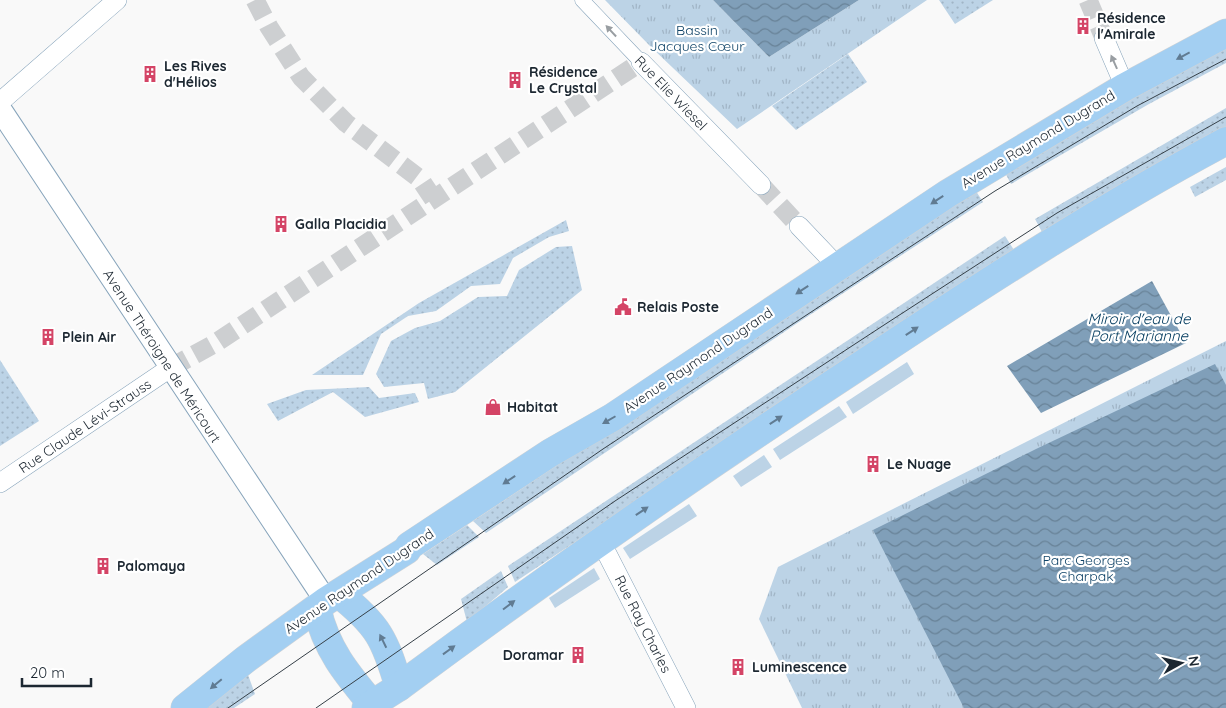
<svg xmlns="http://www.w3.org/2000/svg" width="1226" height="708" viewBox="0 0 1226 708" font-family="Quicksand,sans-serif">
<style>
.grass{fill:url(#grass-dots)}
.park{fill:url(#park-tufts)}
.garden{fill:#bcd3e6}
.water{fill:url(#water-waves)}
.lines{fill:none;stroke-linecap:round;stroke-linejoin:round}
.minor-tunnel{stroke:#cdcfd1;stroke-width:19;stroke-dasharray:19 9;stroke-linecap:butt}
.pedestrian-casing{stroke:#87a4bb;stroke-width:15}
.minor-casing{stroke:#87a4bb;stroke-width:20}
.tertiary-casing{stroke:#87a4bb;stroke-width:24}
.primary-casing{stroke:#d2d4d6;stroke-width:29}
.pedestrian{stroke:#fff;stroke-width:14}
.minor{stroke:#fff;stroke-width:19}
.tertiary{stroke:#fff;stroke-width:22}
.primary{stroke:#a3cff2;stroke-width:28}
.tram{stroke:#364048;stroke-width:1}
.oneway{fill:#999ea2}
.oneway2{fill:#607b92}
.labels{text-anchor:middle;stroke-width:4.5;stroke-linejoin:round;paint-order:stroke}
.poi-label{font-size:14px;font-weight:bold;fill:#1c2731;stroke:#fff;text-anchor:start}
.park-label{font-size:14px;fill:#0f4367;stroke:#fff}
.street-label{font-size:14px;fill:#1c2731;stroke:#fff}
.water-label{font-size:15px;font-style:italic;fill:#053d60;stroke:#fff}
</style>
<defs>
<pattern id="grass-dots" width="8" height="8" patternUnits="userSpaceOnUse" patternTransform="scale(1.25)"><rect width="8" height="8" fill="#bcd3e6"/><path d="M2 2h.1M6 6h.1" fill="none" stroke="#a1b5c6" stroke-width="1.8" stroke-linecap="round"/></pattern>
<pattern id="park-tufts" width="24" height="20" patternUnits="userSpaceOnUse" patternTransform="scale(1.25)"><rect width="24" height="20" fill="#bcd3e6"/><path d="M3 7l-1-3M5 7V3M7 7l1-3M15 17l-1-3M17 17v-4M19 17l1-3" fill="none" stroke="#a1b5c6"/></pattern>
<pattern id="water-waves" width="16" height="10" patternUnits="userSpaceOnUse" patternTransform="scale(1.25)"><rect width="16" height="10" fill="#809fb9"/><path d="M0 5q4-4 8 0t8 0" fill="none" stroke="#688297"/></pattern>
</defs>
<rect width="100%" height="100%" fill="#f9f9f9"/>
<g class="grass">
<path d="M939 0H993L955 24Z"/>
<path d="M1226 43V63L1149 104 1011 184 1003 169Z"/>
<path d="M848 54 867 82 796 130 772 106Z"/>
<path d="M1226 108V127L1118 186 1042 232 1035 219Z"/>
<path d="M1226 167V180L1195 197 1190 187Z"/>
<path d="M974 188 983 202 796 324 486 533 473 521Z"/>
<path d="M566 220 569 231 549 237 513 258 500 284 471 286 436 311 408 316 381 334 363 375H312L419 303Z"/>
<path d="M1005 236 1014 250 515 582 508 566Z"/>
<path d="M572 246 582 290 455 392 428 399 424 383 384 387 376 374 391 341 415 328 440 321 478 297 507 296 519 270 556 247Z"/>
<path d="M0 360 39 421 0 446Z"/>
<path d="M369 387 379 398 415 393 419 402 365 417 333 392 278 421 267 404 306 390Z"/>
<path d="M467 525 479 537 437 565 423 554Z"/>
<path d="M501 571 508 587 467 622 461 599Z"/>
<path d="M247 672 255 694 234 708H205Z"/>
</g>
<g class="park">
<path d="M605 0H713L769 57 859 0H927L737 129 651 47Z"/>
<path d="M1226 341V708H802L759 619 778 567Z"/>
</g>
<g class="garden">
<path d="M907 362 914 374 853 414 846 402Z"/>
<path d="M839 406 847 417 780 460 773 449Z"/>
<path d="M764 455 772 467 741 487 733 476Z"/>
<path d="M689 504 697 516 630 559 623 548Z"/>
<path d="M594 568 600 579 555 608 549 598Z"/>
</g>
<g class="water">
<path d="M713 0H859L769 57Z"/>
<path d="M1152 281 1186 343 1041 413 1007 366Z"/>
<path d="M1215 364 1226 385V708H964L873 530 1036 449Z"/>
</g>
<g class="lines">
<g class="minor-tunnel">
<path d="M255 0 269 27 301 77 346 123 420 179 434 200"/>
<path d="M1088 0 1104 38"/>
<path d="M761 185 799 226"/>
<path d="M170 368 214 344 641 62"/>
</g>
<g class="pedestrian-casing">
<path id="pedestrian" d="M582 0 641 62"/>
</g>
<g class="minor-casing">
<g id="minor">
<path d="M1104 38 1125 87"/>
<path d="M641 62 761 185"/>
<path d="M0 102 117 0"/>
<path d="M799 226 838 267"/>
<path d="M0 483 170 368"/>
<path d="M600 540 686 708"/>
</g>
</g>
<g class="tertiary-casing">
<path id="tertiary" d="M0 109 326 601"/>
</g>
<g class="primary-casing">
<g id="primary">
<path d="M339 594C378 625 385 639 399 687"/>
<path d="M317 609C326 649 347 674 372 704"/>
<path d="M185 708 246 659 326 601 407 550 409 546 550 453 613 417 947 194 1125 87 1226 33"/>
<path d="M366 708 399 687C554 572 712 462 873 357 988 281 1104 206 1226 141"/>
</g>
</g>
<use href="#pedestrian" class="pedestrian"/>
<use href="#minor" class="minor"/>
<use href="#tertiary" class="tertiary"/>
<use href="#primary" class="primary"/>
<g class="tram">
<path d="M228 708 603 449 995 191 1137 106 1226 59"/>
<path d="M316 708 615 501 884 325 1057 213 1226 117"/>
</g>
</g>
<defs><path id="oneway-solid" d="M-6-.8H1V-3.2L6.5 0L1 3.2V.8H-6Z" transform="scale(1.25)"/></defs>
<g class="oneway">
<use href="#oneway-solid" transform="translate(611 31) rotate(-133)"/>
<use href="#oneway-solid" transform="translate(1114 62) rotate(-114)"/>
</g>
<g class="oneway2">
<use href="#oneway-solid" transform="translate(1183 56) rotate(152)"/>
<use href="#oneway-solid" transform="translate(937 200) rotate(147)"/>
<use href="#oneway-solid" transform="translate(802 290) rotate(147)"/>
<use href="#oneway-solid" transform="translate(912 331) rotate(-33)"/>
<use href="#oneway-solid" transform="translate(609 420) rotate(150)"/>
<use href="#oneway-solid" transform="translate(776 420) rotate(-33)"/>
<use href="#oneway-solid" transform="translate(509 480) rotate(146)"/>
<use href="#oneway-solid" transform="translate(642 511) rotate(-34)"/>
<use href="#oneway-solid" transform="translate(509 605) rotate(-37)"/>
<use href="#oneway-solid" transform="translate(383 641) rotate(-116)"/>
<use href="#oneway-solid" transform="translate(449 650) rotate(-36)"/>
<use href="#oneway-solid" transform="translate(216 684) rotate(140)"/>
</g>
<defs>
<g id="building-bare" transform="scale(1.35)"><path d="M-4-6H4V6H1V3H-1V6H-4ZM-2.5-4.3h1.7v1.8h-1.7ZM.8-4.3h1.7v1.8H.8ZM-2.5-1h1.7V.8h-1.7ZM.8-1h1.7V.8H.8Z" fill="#d44466" stroke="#fff" stroke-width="2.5" paint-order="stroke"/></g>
<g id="civic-bare" transform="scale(1.35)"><path d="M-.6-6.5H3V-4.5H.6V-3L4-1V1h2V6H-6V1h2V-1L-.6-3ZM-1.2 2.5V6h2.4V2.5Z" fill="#d44466" stroke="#fff" stroke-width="2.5" paint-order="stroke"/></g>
<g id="shop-bare" transform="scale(1.35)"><path d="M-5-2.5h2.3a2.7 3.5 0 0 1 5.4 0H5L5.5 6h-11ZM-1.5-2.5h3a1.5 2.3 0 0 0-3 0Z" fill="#d44466" stroke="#fff" stroke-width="2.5" paint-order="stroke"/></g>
</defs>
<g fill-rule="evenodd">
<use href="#building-bare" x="1083" y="26"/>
<use href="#building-bare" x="150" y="74"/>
<use href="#building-bare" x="515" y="80"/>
<use href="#building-bare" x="281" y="224"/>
<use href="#civic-bare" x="623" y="307"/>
<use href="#building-bare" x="48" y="337"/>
<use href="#shop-bare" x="493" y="407"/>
<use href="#building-bare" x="873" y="464"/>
<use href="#building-bare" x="103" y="566"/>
<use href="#building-bare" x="578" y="655"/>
<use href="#building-bare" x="738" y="667"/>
</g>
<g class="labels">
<g class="poi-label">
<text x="1097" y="23">Résidence<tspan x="1097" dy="16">l'Amirale</tspan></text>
<text x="164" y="71">Les Rives<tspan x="164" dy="16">d'Hélios</tspan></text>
<text x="529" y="77">Résidence<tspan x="529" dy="16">Le Crystal</tspan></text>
<text x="295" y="229">Galla Placidia</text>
<text x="637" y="312">Relais Poste</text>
<text x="62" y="342">Plein Air</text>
<text x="507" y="412">Habitat</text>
<text x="887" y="469">Le Nuage</text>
<text x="117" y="571">Palomaya</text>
<text x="564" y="660" text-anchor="end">Doramar</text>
<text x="752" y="672">Luminescence</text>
</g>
<g class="park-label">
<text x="697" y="35">Bassin<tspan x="697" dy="16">Jacques Cœur</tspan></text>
<text x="1086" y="565">Parc Georges<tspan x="1086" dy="16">Charpak</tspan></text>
</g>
<g class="street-label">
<text transform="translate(671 93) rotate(46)" y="5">Rue Elie Wiesel</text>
<text transform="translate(1038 139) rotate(-31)" y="5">Avenue Raymond Dugrand</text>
<text transform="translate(162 356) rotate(57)" y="5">Avenue Théroigne de Méricourt</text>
<text transform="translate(698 360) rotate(-34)" y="5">Avenue Raymond Dugrand</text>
<text transform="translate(85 426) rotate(-34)" y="5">Rue Claude Lévi-Strauss</text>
<text transform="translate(359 581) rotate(-34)" y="5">Avenue Raymond Dugrand</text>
<text transform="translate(643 624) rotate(63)" y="5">Rue Ray Charles</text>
</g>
<g class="water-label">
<text x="1139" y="324">Miroir d'eau de<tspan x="1139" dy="17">Port Marianne</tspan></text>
</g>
</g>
<g transform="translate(1181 663) rotate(82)" stroke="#ffffff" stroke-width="4" paint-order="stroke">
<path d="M0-4L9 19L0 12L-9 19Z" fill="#1c2731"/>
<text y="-8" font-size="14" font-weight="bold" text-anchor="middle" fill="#1c2731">N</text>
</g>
<path d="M22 678v8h69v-8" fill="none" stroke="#1c2731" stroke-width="2.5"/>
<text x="30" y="678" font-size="15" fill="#1c2731" stroke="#ffffff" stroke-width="4" paint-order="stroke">20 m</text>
</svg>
